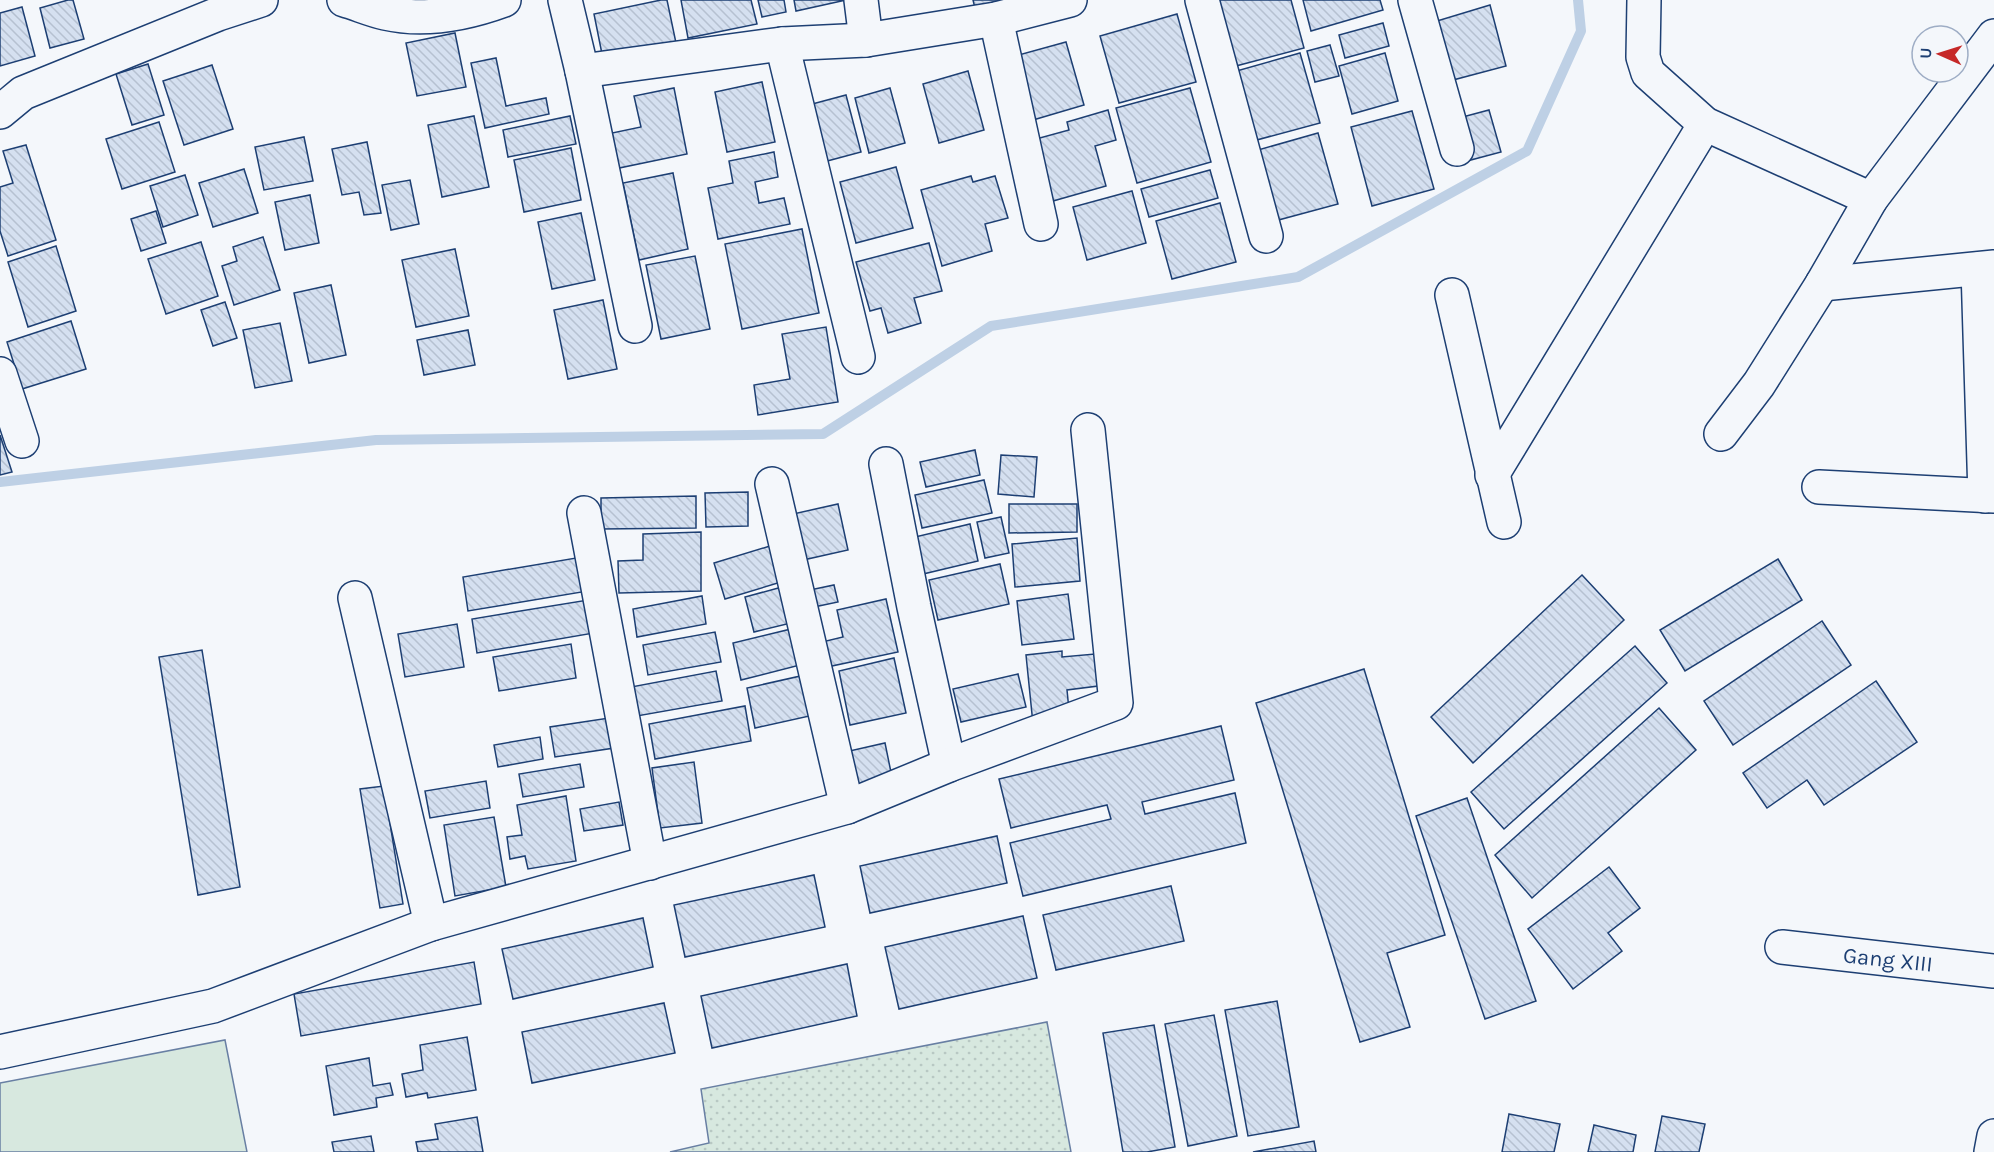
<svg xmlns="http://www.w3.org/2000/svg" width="1994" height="1152" viewBox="0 0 1994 1152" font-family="Karla,sans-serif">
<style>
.grass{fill:url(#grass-dots);stroke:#687fa3;stroke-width:1.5}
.pitch{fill:#d7e8df;stroke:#687fa3;stroke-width:1.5}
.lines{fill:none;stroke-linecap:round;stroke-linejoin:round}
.stream{stroke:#bed0e5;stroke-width:10}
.building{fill:url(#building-back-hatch);stroke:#1d3f73;stroke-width:1.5}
.minor-casing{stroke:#1d3f73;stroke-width:36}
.minor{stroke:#f4f7fb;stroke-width:33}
.labels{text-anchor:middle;stroke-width:4.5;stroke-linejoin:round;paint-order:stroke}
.street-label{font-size:22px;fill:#1d3f73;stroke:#f4f7fb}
</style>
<defs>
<pattern id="grass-dots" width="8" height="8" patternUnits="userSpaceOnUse" patternTransform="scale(1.5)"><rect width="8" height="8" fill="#d7e8df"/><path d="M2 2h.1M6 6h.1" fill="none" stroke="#b8c8c3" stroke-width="1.8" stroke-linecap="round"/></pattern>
<pattern id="building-back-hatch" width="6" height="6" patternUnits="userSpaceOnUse" patternTransform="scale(1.5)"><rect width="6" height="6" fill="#d5e0f0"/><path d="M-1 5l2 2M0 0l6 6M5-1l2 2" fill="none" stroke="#b6c1d1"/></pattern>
</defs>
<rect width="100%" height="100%" fill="#f4f7fb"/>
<path class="grass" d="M1047 1022 1071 1152H670L709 1143 701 1089Z"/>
<path class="pitch" d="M225 1040 247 1152H0V1083Z"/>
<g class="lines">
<path class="stream" d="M0 482 376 440 823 434 991 326 1298 277 1527 151 1581 31 1578 0"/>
</g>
<g class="building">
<path d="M68 0H73L84 39 50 48 40 8Z"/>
<path d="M661 0H667L676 43 603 59 594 14Z"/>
<path d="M681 0H751L757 24 688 38Z"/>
<path d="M758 0H784L786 12 762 17Z"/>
<path d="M794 0H846L796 11Z"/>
<path d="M973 0H1003L975 8Z"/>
<path d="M1214 0H1291L1304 48 1232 67Z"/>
<path d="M1303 0H1380L1383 10 1311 31Z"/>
<path d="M1490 5 1506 66 1453 80 1437 21Z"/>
<path d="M22 7 35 56 0 66V13Z"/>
<path d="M1177 14 1196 82 1119 103 1100 36Z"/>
<path d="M1383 23 1389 46 1345 58 1339 35Z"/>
<path d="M455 33 466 87 417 96 406 43Z"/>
<path d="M1066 42 1084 105 1033 120 1015 56Z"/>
<path d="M1330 45 1339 76 1315 82 1307 51Z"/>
<path d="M1300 53 1320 123 1253 141 1233 72Z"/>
<path d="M1385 53 1398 101 1352 114 1339 66Z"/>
<path d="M496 58 506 106 546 98 549 114 485 128 471 63Z"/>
<path d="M148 64 164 115 132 125 116 74Z"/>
<path d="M212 65 233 129 184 145 163 81Z"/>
<path d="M968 71 984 130 939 143 923 84Z"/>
<path d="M762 82 775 142 727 152 715 92Z"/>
<path d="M674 88 687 154 619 168 612 133 641 127 634 96Z"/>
<path d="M890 88 905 143 869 153 855 98Z"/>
<path d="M1190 88 1211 162 1137 183 1116 108Z"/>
<path d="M846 95 861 152 816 164 801 107Z"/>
<path d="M1108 110 1116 140 1095 146 1106 186 1053 201 1036 139 1069 130 1067 122Z"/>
<path d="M1489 110 1501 152 1467 161 1455 119Z"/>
<path d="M1412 111 1434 189 1372 206 1351 127Z"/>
<path d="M474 116 489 187 442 197 428 125Z"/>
<path d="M570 116 576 144 508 157 503 130Z"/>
<path d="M159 122 175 172 122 189 106 139Z"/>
<path d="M1318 133 1338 204 1271 222 1251 152Z"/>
<path d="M304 137 313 181 264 190 255 147Z"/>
<path d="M367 142 381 213 364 215 359 192 342 195 332 149Z"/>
<path d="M26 145 56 240 8 256 0 231V187L13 183 3 151Z"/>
<path d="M571 148 581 200 524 212 514 160Z"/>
<path d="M774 152 778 177 755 182 759 203 784 198 790 224 718 239 708 188 733 183 729 161Z"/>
<path d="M896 167 913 228 856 243 840 182Z"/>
<path d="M244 169 258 213 213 227 199 183Z"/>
<path d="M1210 170 1218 198 1149 217 1141 189Z"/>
<path d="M673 173 688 249 639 260 623 183Z"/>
<path d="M185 175 198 215 163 227 150 186Z"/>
<path d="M971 176 973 182 995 176 1008 218 985 224 992 251 942 266 921 190Z"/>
<path d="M410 180 419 224 391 230 382 185Z"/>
<path d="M1132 191 1146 243 1087 260 1073 207Z"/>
<path d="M310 195 319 243 285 250 275 202Z"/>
<path d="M1220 203 1236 262 1172 279 1156 221Z"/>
<path d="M156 211 166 243 141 251 131 219Z"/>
<path d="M581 213 595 280 552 289 538 222Z"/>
<path d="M802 229 819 313 742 329 725 244Z"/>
<path d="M263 237 280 290 234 305 222 266 237 261 233 247Z"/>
<path d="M201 242 218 296 166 314 148 259Z"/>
<path d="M929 243 942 291 914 298 921 323 888 333 881 308 870 311 856 262Z"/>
<path d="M56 246 76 311 28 327 8 262Z"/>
<path d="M455 249 469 316 416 327 402 260Z"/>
<path d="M695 256 710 329 661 339 646 265Z"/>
<path d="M331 285 346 355 309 363 294 293Z"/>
<path d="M603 300 617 369 568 379 554 310Z"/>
<path d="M225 302 237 338 213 346 201 310Z"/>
<path d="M71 321 86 369 22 389 7 342Z"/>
<path d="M280 323 292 381 255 388 243 330Z"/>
<path d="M826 327 838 402 758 415 754 385 790 379 782 334Z"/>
<path d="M468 330 475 365 424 375 417 340Z"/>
<path d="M0 435 12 472 0 475Z"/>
<path d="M975 450 980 475 926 487 920 462Z"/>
<path d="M1001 455 1037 457 1034 497 998 494Z"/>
<path d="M984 480 992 513 922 528 915 495Z"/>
<path d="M748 492V526L706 527 705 493Z"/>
<path d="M696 496V528L601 529V498Z"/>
<path d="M838 504 848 550 803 560 793 514Z"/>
<path d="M1009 504H1077V532L1009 533Z"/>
<path d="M1001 517 1009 553 985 558 977 522Z"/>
<path d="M970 524 978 561 923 574 915 537Z"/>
<path d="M701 532V591L619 593 618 561 643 560V534Z"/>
<path d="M1077 538 1080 581 1015 587 1012 544Z"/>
<path d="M770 546 781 582 725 599 714 563Z"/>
<path d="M576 558 582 592 468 611 463 577Z"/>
<path d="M1778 559 1802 600 1685 671 1660 630Z"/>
<path d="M1000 564 1009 604 938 620 929 580Z"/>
<path d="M1582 575 1624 620 1473 763 1431 717Z"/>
<path d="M834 585 838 602 809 608 805 591Z"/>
<path d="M782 587 791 623 754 632 745 597Z"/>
<path d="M1068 594 1074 639 1022 645 1017 601Z"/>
<path d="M702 596 706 624 637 637 633 609Z"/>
<path d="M886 599 898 652 827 667 822 642 843 637 837 610Z"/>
<path d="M588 600 594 633 477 653 472 619Z"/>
<path d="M1822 621 1851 665 1733 745 1704 701Z"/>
<path d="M457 624 464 667 405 677 398 634Z"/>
<path d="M791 629 800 665 741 680 733 643Z"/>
<path d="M715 632 721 662 648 675 643 645Z"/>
<path d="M571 644 576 678 499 691 493 657Z"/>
<path d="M1635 646 1667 683 1504 829 1471 792Z"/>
<path d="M202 650 240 887 198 895 159 657Z"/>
<path d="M1062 651V657L1095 654 1098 686 1067 690 1070 720 1033 724 1026 655Z"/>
<path d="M894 658 906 713 850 725 839 671Z"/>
<path d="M1364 669 1445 935 1387 953 1410 1027 1360 1042 1256 703Z"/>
<path d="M716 671 722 701 637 716 631 687Z"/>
<path d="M1018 674 1026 707 961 722 953 689Z"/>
<path d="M805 675 814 715 755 728 747 688Z"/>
<path d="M1876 681 1917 742 1824 805 1807 780 1767 808 1743 773Z"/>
<path d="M745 706 751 741 655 759 649 724Z"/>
<path d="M1659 708 1696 750 1532 898 1495 855Z"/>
<path d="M609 718 614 748 555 757 550 727Z"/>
<path d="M1221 726 1234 780 1142 802 1145 814 1235 793 1246 843 1023 896 1010 843 1111 819 1107 805 1011 828 999 779Z"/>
<path d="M540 737 543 759 498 767 494 745Z"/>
<path d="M885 743 894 787 854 796 845 752Z"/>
<path d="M694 762 702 823 660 828 652 768Z"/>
<path d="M580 764 584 787 523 797 519 774Z"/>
<path d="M486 781 490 808 430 818 425 791Z"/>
<path d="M384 786 403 904 380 908 360 789Z"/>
<path d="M566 796 576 861 528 869 525 856 510 859 507 837 522 835 517 805Z"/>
<path d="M1467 798 1536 1001 1485 1019 1416 816Z"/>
<path d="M619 802 623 825 584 831 580 809Z"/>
<path d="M494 817 506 887 455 896 444 825Z"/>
<path d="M997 836 1007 883 870 913 860 866Z"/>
<path d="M1609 867 1640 908 1608 933 1622 951 1573 989 1528 929Z"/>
<path d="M814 875 825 927 685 957 674 905Z"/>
<path d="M1171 886 1184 941 1056 970 1043 915Z"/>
<path d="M1023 916 1037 978 899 1009 885 947Z"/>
<path d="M643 918 653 967 513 999 502 949Z"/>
<path d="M474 962 481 1004 301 1036 294 994Z"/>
<path d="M847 964 857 1016 712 1048 701 996Z"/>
<path d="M1277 1001 1299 1127 1248 1136 1225 1010Z"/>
<path d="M664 1003 675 1053 532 1083 522 1032Z"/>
<path d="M1214 1015 1237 1136 1188 1146 1165 1024Z"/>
<path d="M1154 1025 1175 1147 1147 1152H1123L1103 1033Z"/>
<path d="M467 1037 476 1090 428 1098 427 1093 406 1097 402 1074 423 1070 420 1045Z"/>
<path d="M369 1058 373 1086 390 1083 393 1095 376 1098 377 1107 334 1115 326 1066Z"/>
<path d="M1509 1114 1560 1124 1554 1152H1502Z"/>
<path d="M1662 1116 1705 1124 1699 1152H1655Z"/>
<path d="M477 1117 483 1152H418L416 1142 438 1139 435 1124Z"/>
<path d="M1594 1125 1636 1135 1633 1152H1588Z"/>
<path d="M371 1136 374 1152H334L332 1142Z"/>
<path d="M1314 1141 1316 1152H1253Z"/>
</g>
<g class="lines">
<g class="minor-casing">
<g id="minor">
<path d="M344 0C358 4 371 10 385 13 425 22 466 14 504 0"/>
<path d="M565 0 582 71 782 44 866 40 996 19 1070 0"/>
<path d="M861 0 866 40"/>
<path d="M1202 0 1266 236"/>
<path d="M1415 0 1457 149"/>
<path d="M1644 0 1643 57 1648 73 1705 124 1871 199"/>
<path d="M996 19 1041 224"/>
<path d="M782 44 858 357"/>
<path d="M582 71 635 326"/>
<path d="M0 112 23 93 218 14 261 0"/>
<path d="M1978 269 1985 496"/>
<path d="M1822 284 1994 267"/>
<path d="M1452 295 1504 522"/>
<path d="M0 374 22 441"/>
<path d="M1721 434 1759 384 1822 284 1871 199 1994 36"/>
<path d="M886 464 914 607 949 765"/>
<path d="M1492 475 1705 124"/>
<path d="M772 484 847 807"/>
<path d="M1819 487 1994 496"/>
<path d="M584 513 650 863"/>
<path d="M355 598 431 924"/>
<path d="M1782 947 1994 971"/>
<path d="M0 1052 213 1006 431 924 847 807 949 765 1116 703 1088 430"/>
<path d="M1991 1152 1994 1136"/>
</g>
</g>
<use href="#minor" class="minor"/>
</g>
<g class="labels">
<g class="street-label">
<text transform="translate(1888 959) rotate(6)" y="8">Gang XIII</text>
</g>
</g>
<g transform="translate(1940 54) rotate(273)"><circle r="28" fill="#f4f7fb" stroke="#9eadc5" stroke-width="1.5"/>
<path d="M0-4.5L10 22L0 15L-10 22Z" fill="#c62828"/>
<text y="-9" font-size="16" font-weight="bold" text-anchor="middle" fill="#1d3f73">U</text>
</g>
</svg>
